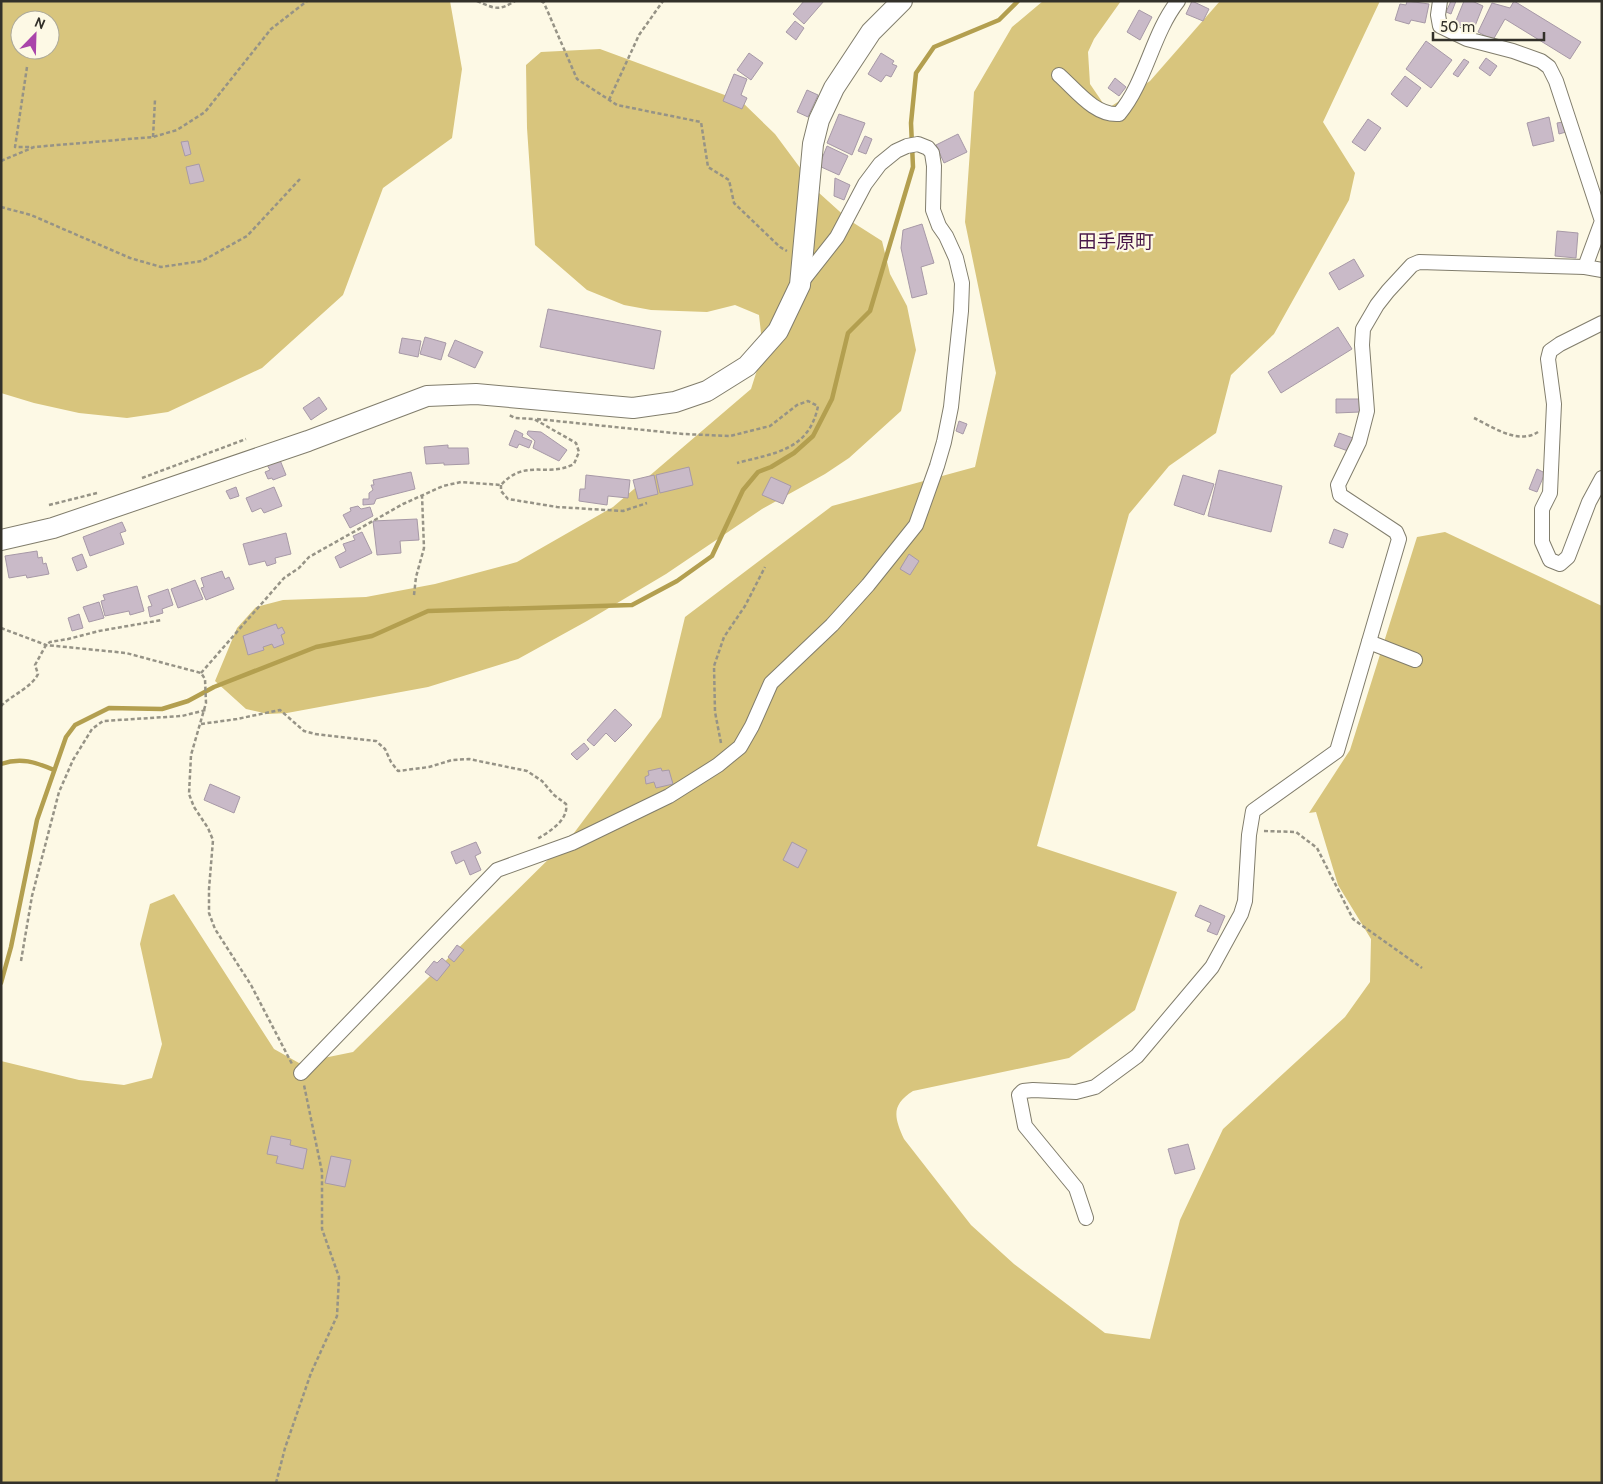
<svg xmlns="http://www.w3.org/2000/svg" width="1603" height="1484" viewBox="0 0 1603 1484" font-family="Cabin,'Noto Sans JP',sans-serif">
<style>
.green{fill:#d8c57d;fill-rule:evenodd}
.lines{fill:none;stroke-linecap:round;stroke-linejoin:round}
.stream{stroke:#b39f4f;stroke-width:4.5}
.building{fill:#c9bac8;stroke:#a799a7}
.street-casing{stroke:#817d6c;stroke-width:16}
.secondary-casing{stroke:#817d6c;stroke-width:22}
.path{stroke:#969386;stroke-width:2.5;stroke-dasharray:4 2.5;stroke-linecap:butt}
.street{stroke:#fff;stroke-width:14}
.secondary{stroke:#fff;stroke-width:20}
.labels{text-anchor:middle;stroke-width:4.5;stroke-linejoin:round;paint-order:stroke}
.quarter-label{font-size:19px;fill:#491849;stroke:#fdf9e5}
</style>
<rect width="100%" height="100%" fill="#fdf9e5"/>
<g class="green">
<path d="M1 1H450L462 69 452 138 383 188 343 295 262 368 168 412 127 418 79 413 34 403 1 393ZM20 20H50V50H20Z"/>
<path d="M1043 1H1121L1094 39 1088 52 1090 84 1107 109 1150 81 1220 1H1380L1323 122 1355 173 1349 200 1274 334 1231 375 1216 433 1169 466 1129 514 1037 846 1177 892 1135 1010 1069 1058 913 1091C891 1105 894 1117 904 1139L971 1225 1014 1264 1105 1333 1150 1339 1180 1220 1223 1129 1345 1017 1370 982 1371 939 1338 885 1316 812 1309 813 1350 750 1417 537 1445 532 1602 606V1483H1V1061L79 1080 124 1085 152 1078 162 1044 140 944 150 904 174 894 274 1049 299 1063 353 1052 571 837 661 717 685 617 832 506 975 467 996 373 965 222 974 92 1012 27Z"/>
<path d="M600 49 741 101 775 134 818 192 849 220 882 241 890 274 907 306 916 350 901 411 849 458 825 474 762 509 666 574 587 621 518 659 428 687 287 713 268 714 246 709 215 681 237 628 256 607 283 600 366 597 435 584 517 562 613 507 751 389 763 351 759 315 735 305 707 312 651 310 624 305 587 290 535 245 527 128 526 65 541 52Z"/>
</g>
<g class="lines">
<g class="stream">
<path d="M1 764C21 757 35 762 54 770"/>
<path d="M1 983 11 947 37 820 66 737 75 725 109 708 162 709 188 701 214 687 316 647 372 636 428 611 632 605 677 581 712 556 743 490 758 472 771 467 794 453 813 436 832 399 848 333 870 311 913 167 911 123 916 73 934 47 999 20 1018 1"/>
</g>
</g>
<g class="building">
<path d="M804 1H824L804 24 793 14Z"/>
<path d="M1192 1 1209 9 1203 21 1186 14Z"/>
<path d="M1407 1 1429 4 1425 23 1411 20 1409 24 1395 20 1400 4 1406 5Z"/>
<path d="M1451 1H1456L1451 14 1446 12Z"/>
<path d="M1464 1H1472L1483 6 1473 31 1455 23Z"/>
<path d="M1514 1 1581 42 1570 59 1505 19 1493 40 1478 32 1492 3 1510 8Z"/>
<path d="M1139 10 1152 17 1140 40 1127 32Z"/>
<path d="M795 21 804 28 796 40 786 32Z"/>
<path d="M1426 41 1452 60 1431 88 1406 69Z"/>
<path d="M749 53 763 63 751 80 737 70Z"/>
<path d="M881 53 894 61 892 64 897 66 891 77 886 75 881 82 868 74Z"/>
<path d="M1486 58 1497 66 1490 76 1479 68Z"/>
<path d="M1464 59 1469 62 1458 77 1453 74Z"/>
<path d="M734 74 747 79 741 95 747 98 742 109 723 101Z"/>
<path d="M1405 76 1421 88 1407 107 1391 94Z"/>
<path d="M1115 78 1126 87 1119 96 1108 88Z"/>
<path d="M807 90 818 95 808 117 797 112Z"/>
<path d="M839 114 865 123 852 155 827 143Z"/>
<path d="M1549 117 1554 141 1533 146 1527 123Z"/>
<path d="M1368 119 1381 128 1365 151 1352 142Z"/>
<path d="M1563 122 1566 132 1559 134 1557 123Z"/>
<path d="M958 134 967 152 944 163 936 145Z"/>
<path d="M865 136 872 139 866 154 858 151Z"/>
<path d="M188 141 191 154 185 156 181 142Z"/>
<path d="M827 146 848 156 839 175 819 166Z"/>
<path d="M199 164 204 181 190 184 186 167Z"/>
<path d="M835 178 850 185 844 200 834 196Z"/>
<path d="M922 224 934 263 921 267 927 294 912 298 901 248 903 230Z"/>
<path d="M1557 231 1578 233 1576 258 1555 256Z"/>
<path d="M1354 259 1364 276 1339 290 1329 273Z"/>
<path d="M548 309 661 331 654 369 540 347Z"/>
<path d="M1338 327 1352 349 1281 393 1268 372Z"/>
<path d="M425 337 446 343 441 360 420 354Z"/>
<path d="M402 338 421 341 418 357 399 353Z"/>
<path d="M455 340 483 352 475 368 448 356Z"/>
<path d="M319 397 327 409 311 420 303 408Z"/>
<path d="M1336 399H1360V412L1336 413Z"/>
<path d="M959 421 967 424 963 434 956 431Z"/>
<path d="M515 430 523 434 522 437 532 441 529 448 519 444 517 448 509 445Z"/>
<path d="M528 431 541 432 567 450 559 461 533 448 535 441 527 434Z"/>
<path d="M1339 433 1353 438 1348 451 1334 446Z"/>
<path d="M448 445V448H468L469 464 444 465V463L426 464 424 447Z"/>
<path d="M280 460 286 475 273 480 272 478 268 479 265 472 270 470 267 465Z"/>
<path d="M689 467 693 485 660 493 656 475Z"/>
<path d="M1537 469 1545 473 1537 492 1529 489Z"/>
<path d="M1219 470 1282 486 1271 532 1208 516Z"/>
<path d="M411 472 415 489 376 499 374 504 363 505V499H369V493L373 490 371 485H374L373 480Z"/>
<path d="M586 475 630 480 628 498 608 496 607 505 579 501 580 489H585Z"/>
<path d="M654 475 658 494 638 499 633 480Z"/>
<path d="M1183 475 1214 484 1204 515 1174 505Z"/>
<path d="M771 477 791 486 783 504 762 495Z"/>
<path d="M236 487 239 496 230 499 226 491Z"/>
<path d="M274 487 282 506 264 513 261 508 252 512 246 498Z"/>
<path d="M358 506 361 509 370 507 373 516 350 528 343 515 351 511 350 508Z"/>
<path d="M417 519 419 540 400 541 401 553 377 555 373 521Z"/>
<path d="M122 522 126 531 120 533 124 544 90 556 83 537Z"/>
<path d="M1334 529 1348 534 1343 548 1329 543Z"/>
<path d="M362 532 372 553 340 568 335 557 346 551 343 544 355 540 353 536Z"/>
<path d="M286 533 291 554 275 558 276 563 267 566 265 561 249 565 243 544Z"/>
<path d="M37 551 38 558 42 557 43 564 46 563 49 574 27 578 26 575 9 578 5 556Z"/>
<path d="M82 554 87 567 77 571 72 558Z"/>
<path d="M909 554 919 561 910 575 900 569Z"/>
<path d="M222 571 225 579 229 577 234 589 206 600 201 588 204 587 201 578Z"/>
<path d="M195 580 203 599 178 608 171 589Z"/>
<path d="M137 586 144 611 130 615 129 611 105 616 101 601 105 600 103 595Z"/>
<path d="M168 589 173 605 162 609 163 613 150 617 148 607 152 606 148 596Z"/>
<path d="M99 602 104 618 89 622 83 607Z"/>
<path d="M79 614 83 628 72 631 68 618Z"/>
<path d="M276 624 278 629 282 627 285 633 281 635 284 644 274 648 272 644 263 647 264 650 248 655 243 636Z"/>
<path d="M615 709 632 725 615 742 606 733 594 746 587 740Z"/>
<path d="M584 743 589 749 577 760 571 754Z"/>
<path d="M661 768 662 771 669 770 673 784 656 788 654 782 646 784 645 777 649 775 648 771Z"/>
<path d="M210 784 240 797 234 813 204 800Z"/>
<path d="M476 842 481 853 475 856 481 870 470 875 464 860 456 864 451 852Z"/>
<path d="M792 842 807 850 798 868 783 860Z"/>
<path d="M1200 905 1225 916 1217 935 1207 931 1211 923 1195 916Z"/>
<path d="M457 945 464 950 454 962 448 957Z"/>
<path d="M442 958 450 965 437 981 425 972 434 961 437 963Z"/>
<path d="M271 1136 291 1140 290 1145 307 1149 303 1169 276 1163 278 1156 267 1154Z"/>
<path d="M1188 1144 1195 1169 1175 1174 1168 1149Z"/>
<path d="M331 1156 351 1160 345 1187 325 1183Z"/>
</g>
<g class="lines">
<g class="street-casing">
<g id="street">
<path d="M1440 1 1438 15 1440 26 1467 39 1513 51 1541 61 1549 67 1556 81 1602 221 1585 267"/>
<path d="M1059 75C1076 90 1095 116 1119 114 1146 82 1152 34 1178 1"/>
<path d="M1602 323 1560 344 1550 351 1548 359 1554 404 1551 470 1550 493 1542 509V542L1550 560 1560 564 1568 557 1589 502 1602 478"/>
<path d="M1369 642 1415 660"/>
<path d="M301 1073 497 870 572 843 669 796 718 765 740 747 752 726 771 683 832 625 868 585 916 525 937 466 944 442 951 407 961 311 962 283 956 258 946 236 939 226 933 210 934 166 932 153 928 148 918 144 907 146 896 151 880 164 865 184 837 237 800 284"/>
<path d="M1086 1218 1076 1188 1025 1126 1019 1095 1023 1091 1033 1090 1076 1092 1095 1087 1137 1056 1212 967 1241 914 1245 901 1249 835 1253 811 1337 751 1399 539 1396 532 1340 495 1338 485 1359 442 1367 411 1362 345 1363 329 1377 305 1388 291 1412 265 1419 262 1585 267 1602 270"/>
</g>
</g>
<g class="secondary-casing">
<path id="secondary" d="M1 540 53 528 308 441 427 396 476 394 633 408 675 402 707 391 747 366 778 331 800 285 813 144 819 120 834 88 871 32 902 1"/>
</g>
<g class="path">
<path d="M477 1C495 9 499 11 515 1"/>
<path d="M541 1 544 3 577 79 617 105 701 122 708 167 729 180 734 203 780 247 787 251"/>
<path d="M27 67 15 147H32"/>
<path d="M609 100 639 35 663 1"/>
<path d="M153 137 155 100"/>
<path d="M1 161 34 147 153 137 177 130 205 112 271 29 307 1"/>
<path d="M1 207 31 215 130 258 161 267 202 261 247 236 300 179"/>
<path d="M1474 418C1493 427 1518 445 1538 432"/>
<path d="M537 419 683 434 730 436 770 426 797 405 808 401 818 406C809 451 774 453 737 463"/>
<path d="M142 478 246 439"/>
<path d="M501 485V491L508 499 557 507 623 511 647 503"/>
<path d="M49 505 97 493"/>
<path d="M414 595 416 577 424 548 422 495"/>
<path d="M1 628 46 645 126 653 201 673 205 679 206 703 191 755 189 794 194 807 208 828 213 840 209 889V913L215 929 251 985 292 1064"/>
<path d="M201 673 284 578 299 568 309 557 334 543 403 504 443 486 461 482 501 485C525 458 547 478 574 464L579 452 576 443 534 419 515 418 509 415"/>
<path d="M1 706C12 695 32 687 38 674L35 665 46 645 50 642 68 639 99 631 162 620"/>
<path d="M201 724 237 719 280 710 304 731 315 734 376 741 385 749 391 762 398 771 429 767 452 760 469 759 527 771 542 781 554 795 566 804C569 820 549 832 537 839"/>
<path d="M721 743 715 712 714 666 724 637 745 606 765 567"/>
<path d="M1264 831 1296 832 1317 848 1353 919 1422 968"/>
<path d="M21 961 32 896 59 792 73 760 92 729 103 721 182 716 206 710"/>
<path d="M276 1483 285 1448 311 1373 337 1316 339 1277 322 1229V1172L304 1085"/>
</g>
<use href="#street" class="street"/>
<use href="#secondary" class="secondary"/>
</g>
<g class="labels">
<g class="quarter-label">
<text x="1116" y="248">田手原町</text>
</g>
</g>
<rect width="1603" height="1484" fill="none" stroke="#33312a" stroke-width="5"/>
<g transform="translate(35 35) rotate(23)"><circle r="24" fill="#fdf9e5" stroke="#aca99a"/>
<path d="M0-4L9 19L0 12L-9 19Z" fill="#aa45aa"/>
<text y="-8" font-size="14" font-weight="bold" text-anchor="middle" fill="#33312a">N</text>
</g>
<path d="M1433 32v8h111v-8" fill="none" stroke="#33312a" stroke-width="2.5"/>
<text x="1440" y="32" font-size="15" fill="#33312a" stroke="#fdf9e5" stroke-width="4" paint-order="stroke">50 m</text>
</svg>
